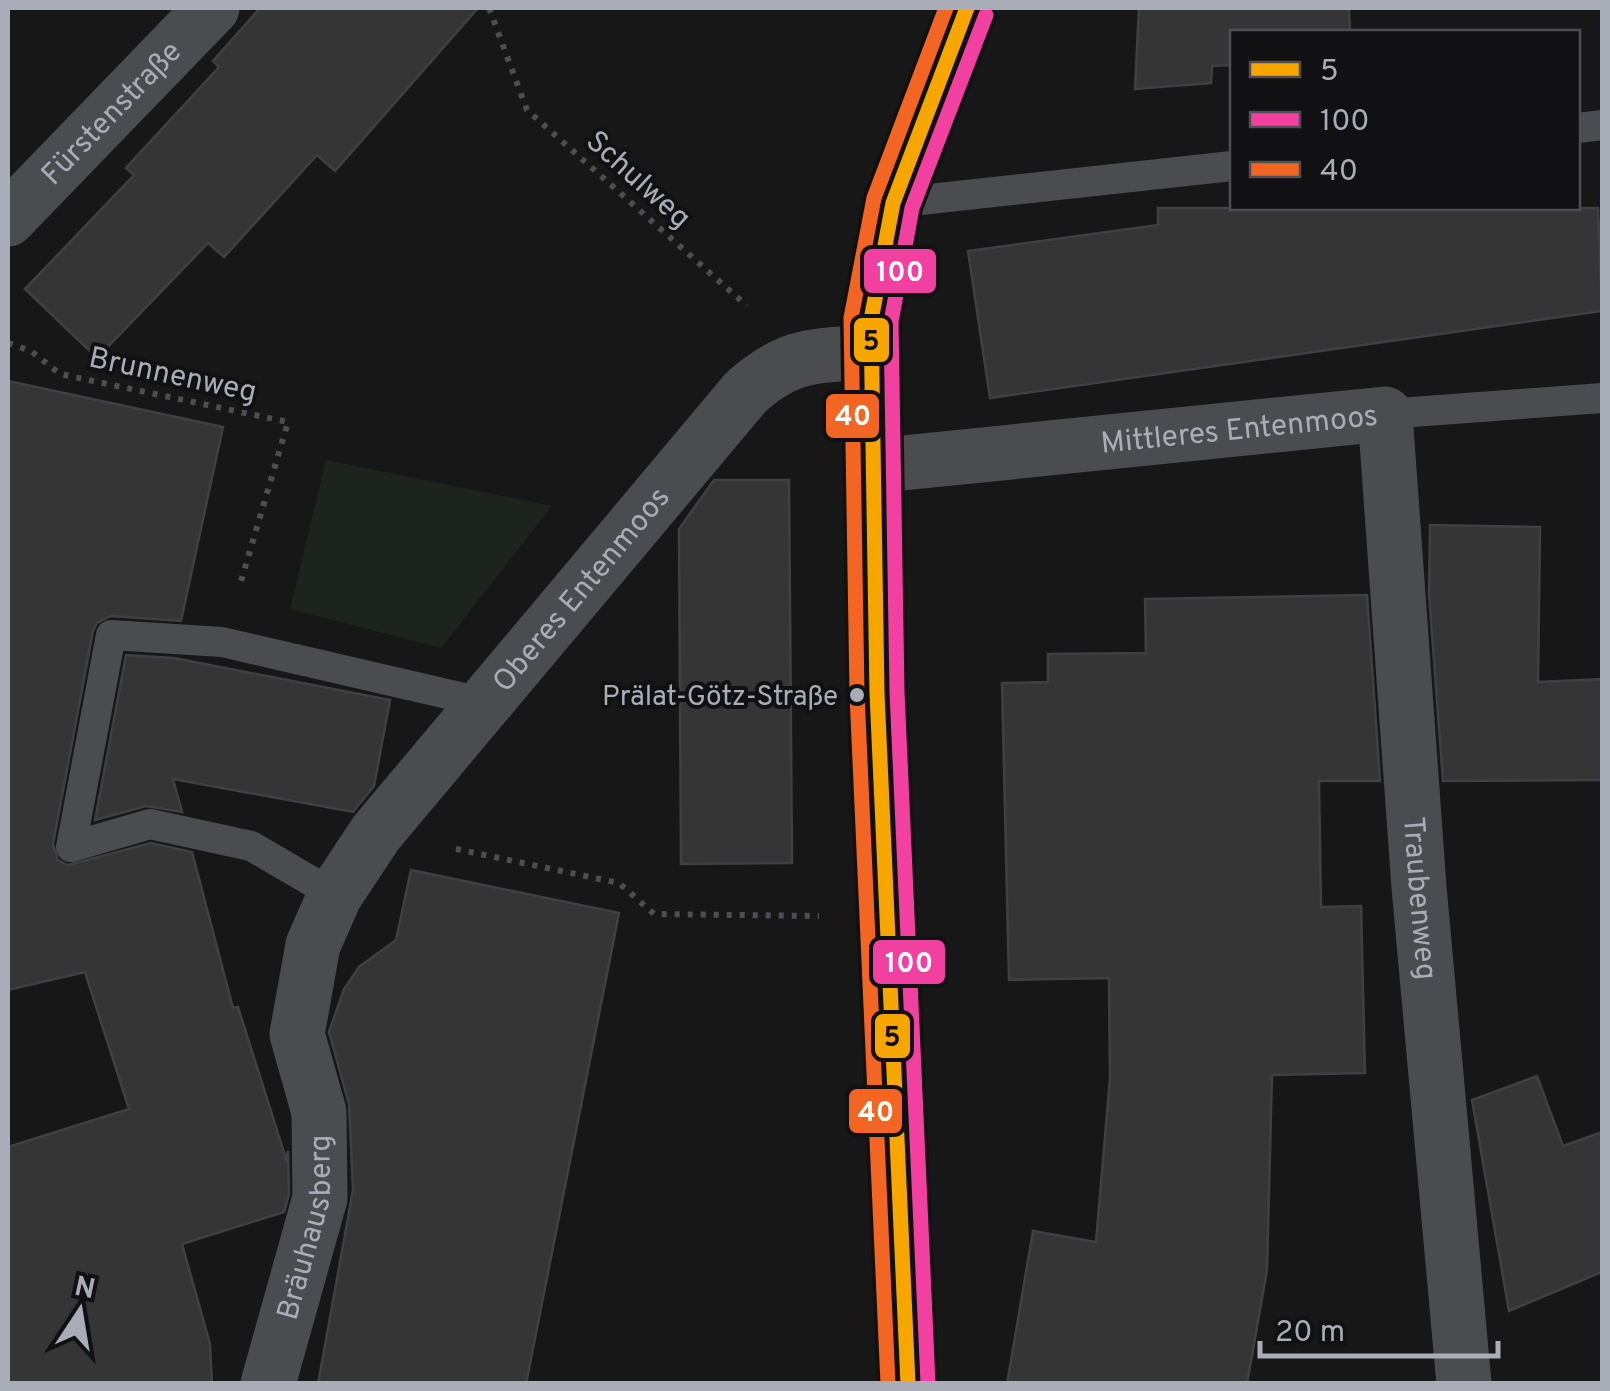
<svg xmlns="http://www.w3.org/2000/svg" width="1610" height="1391" viewBox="0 0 1610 1391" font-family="Overpass,sans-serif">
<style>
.green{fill:#1d241e}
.building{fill:#353536;stroke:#3f4043;stroke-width:2.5}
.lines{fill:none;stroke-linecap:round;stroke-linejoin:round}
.path{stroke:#4d4e52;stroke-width:6;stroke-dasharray:5 8;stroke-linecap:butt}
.service{stroke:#4b4c50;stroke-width:30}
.minor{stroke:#4b4c50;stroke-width:55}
.tertiary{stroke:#4b4c50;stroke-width:55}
.bus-1-casing{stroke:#111113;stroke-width:22}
.bus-2-casing{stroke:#111113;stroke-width:22}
.bus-3-casing{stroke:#111113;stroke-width:22}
.bus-1{stroke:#f7a600;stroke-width:15}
.bus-2{stroke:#f240a1;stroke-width:15}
.bus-3{stroke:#f26522;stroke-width:15}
.bus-dot{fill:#a8adb8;stroke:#111113;stroke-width:4}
.labels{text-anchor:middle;stroke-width:8;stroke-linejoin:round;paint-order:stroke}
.bus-label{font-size:28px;fill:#a8adb8;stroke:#111113;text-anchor:end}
.street-label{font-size:30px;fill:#a8adb8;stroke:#111113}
.line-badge{stroke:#111113;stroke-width:4}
.badge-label{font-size:28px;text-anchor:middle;font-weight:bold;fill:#fff}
.pale-badge-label{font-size:28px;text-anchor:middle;font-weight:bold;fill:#111}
</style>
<rect width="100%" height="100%" fill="#171717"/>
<path class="green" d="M326 460 552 506 441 648 290 609Z"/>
<g class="building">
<path d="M260 8H478L335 171 317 155 224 257 208 243 97 358 25 289 134 175 126 168 219 67 213 61Z"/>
<path d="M1139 8H1349L1350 32H1232V65L1212 66 1211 83 1135 89Z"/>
<path d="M1158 208H1598L1602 311 990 398 968 251 1158 225Z"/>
<path d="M8 381 223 427 181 621 111 616 97 623 93 631 53 844 58 860 68 865 151 843 192 852 233 1008 238 1007 286 1159 288 1151 289 1194 284 1212 182 1244 210 1344 212 1384H8V1147L129 1109 85 972 8 990Z"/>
<path d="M714 480H789L792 863 681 864 679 529Z"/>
<path d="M1430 525 1540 527 1538 682 1602 679V780L1443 781 1429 594Z"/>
<path d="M1367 595 1380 781H1319L1321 907 1361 906 1365 1073 1272 1075 1267 1270 1247 1384H1007L1033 1231 1096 1242 1110 1078 1109 978 1009 980 1002 683 1048 682V654L1146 653 1145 599Z"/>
<path d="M126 655 174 658 390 700 374 786 353 812 173 779 182 812 146 806 95 820Z"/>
<path d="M411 870 619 913 526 1384H318L353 1190 349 1104 329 1032 344 989 359 967 396 940Z"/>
<path d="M1537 1076 1563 1146 1602 1132V1272L1509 1311 1472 1100Z"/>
</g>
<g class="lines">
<g class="path">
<path d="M489 8 527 110 747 306"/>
<path d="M8 343 31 351 60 374 288 422 239 588"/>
<path d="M456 849 619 883 654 914 819 916"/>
</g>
<g class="service">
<path d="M1578 128 1602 125"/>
<path d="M893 203 1232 166"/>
<path d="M1385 414 1602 398"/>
<path d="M335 895 251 846 150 824 71 847 111 635 222 642 486 703"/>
</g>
<g class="minor">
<path id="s1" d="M8 219 212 8"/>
<path id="s2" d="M873 466 1385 414 1419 887 1464 1384"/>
<path id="s3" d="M268 1384 320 1198 319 1112 297 1034 313 945 335 895 376 833 746 392C790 353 814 356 870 352"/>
</g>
<path class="tertiary" d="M908 1384 877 693 871 320 893 203 967 8"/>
<g class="bus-1-casing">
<path id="bus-1" d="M908 1384 877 693 871 320 893 203 967 8"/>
</g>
<g class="bus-2-casing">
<path id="bus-2" d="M928 1383 897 692 891 322 912 208 986 15"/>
</g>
<g class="bus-3-casing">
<path id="bus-3" d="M888 1384 857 694 851 318 874 198 946 8"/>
</g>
<use href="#bus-1" class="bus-1"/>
<use href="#bus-2" class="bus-2"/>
<use href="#bus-3" class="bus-3"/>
</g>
<circle class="bus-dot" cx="857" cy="695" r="9"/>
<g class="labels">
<g class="bus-label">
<text x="838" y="705">Prälat-Götz-Straße</text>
</g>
<g class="street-label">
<text dy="10" stroke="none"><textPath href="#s1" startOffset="148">Fürstenstraße</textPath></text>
<text transform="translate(639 179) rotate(42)" y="10">Schulweg</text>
<text transform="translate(173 374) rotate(12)" y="10">Brunnenweg</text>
<text dy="10" stroke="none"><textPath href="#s2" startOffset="368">Mittleres Entenmoos</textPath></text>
<text dy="10" stroke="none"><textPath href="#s3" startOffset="898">Oberes Entenmoos</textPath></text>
<text dy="10" stroke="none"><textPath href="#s2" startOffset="1000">Traubenweg</textPath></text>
<text dy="10" stroke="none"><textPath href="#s3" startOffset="162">Bräuhausberg</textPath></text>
</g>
</g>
<g class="line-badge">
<rect x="862" y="247" width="76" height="48" rx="10" fill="#f240a1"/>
<rect x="852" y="316" width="39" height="48" rx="10" fill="#f7a600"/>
<rect x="824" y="392" width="57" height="48" rx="10" fill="#f26522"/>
<rect x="871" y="938" width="76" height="48" rx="10" fill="#f240a1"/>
<rect x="873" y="1012" width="39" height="48" rx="10" fill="#f7a600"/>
<rect x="847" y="1087" width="57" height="48" rx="10" fill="#f26522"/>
</g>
<g class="badge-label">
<text x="900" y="281">100</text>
<text x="853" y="425">40</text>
<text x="909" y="972">100</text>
<text x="876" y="1121">40</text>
</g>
<g class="pale-badge-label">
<text x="871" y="350">5</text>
<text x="892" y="1046">5</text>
</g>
<rect width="1610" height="1391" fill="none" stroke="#a8adb8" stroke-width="20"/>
<rect x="1230" y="30" width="350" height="180" fill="#111113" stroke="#4d4f55" stroke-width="2.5"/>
<rect x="1250" y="62" width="50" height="15" fill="#f7a600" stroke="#4d4f55" stroke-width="2.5"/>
<text x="1320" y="80" font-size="30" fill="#a8adb8">5</text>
<rect x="1250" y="112" width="50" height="15" fill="#f240a1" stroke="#4d4f55" stroke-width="2.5"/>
<text x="1320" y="130" font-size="30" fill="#a8adb8">100</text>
<rect x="1250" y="162" width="50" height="15" fill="#f26522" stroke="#4d4f55" stroke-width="2.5"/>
<text x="1320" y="180" font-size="30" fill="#a8adb8">40</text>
<g transform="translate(80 1311) rotate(12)" stroke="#111113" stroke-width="8" paint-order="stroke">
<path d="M0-8L18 38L0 25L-18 38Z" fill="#a8adb8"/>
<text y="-15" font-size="28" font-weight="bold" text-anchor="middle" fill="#a8adb8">N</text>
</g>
<path d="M1260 1341v15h238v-15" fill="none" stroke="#a8adb8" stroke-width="5"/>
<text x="1275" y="1341" font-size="30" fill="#a8adb8" stroke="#111113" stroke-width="8" paint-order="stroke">20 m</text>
</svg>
